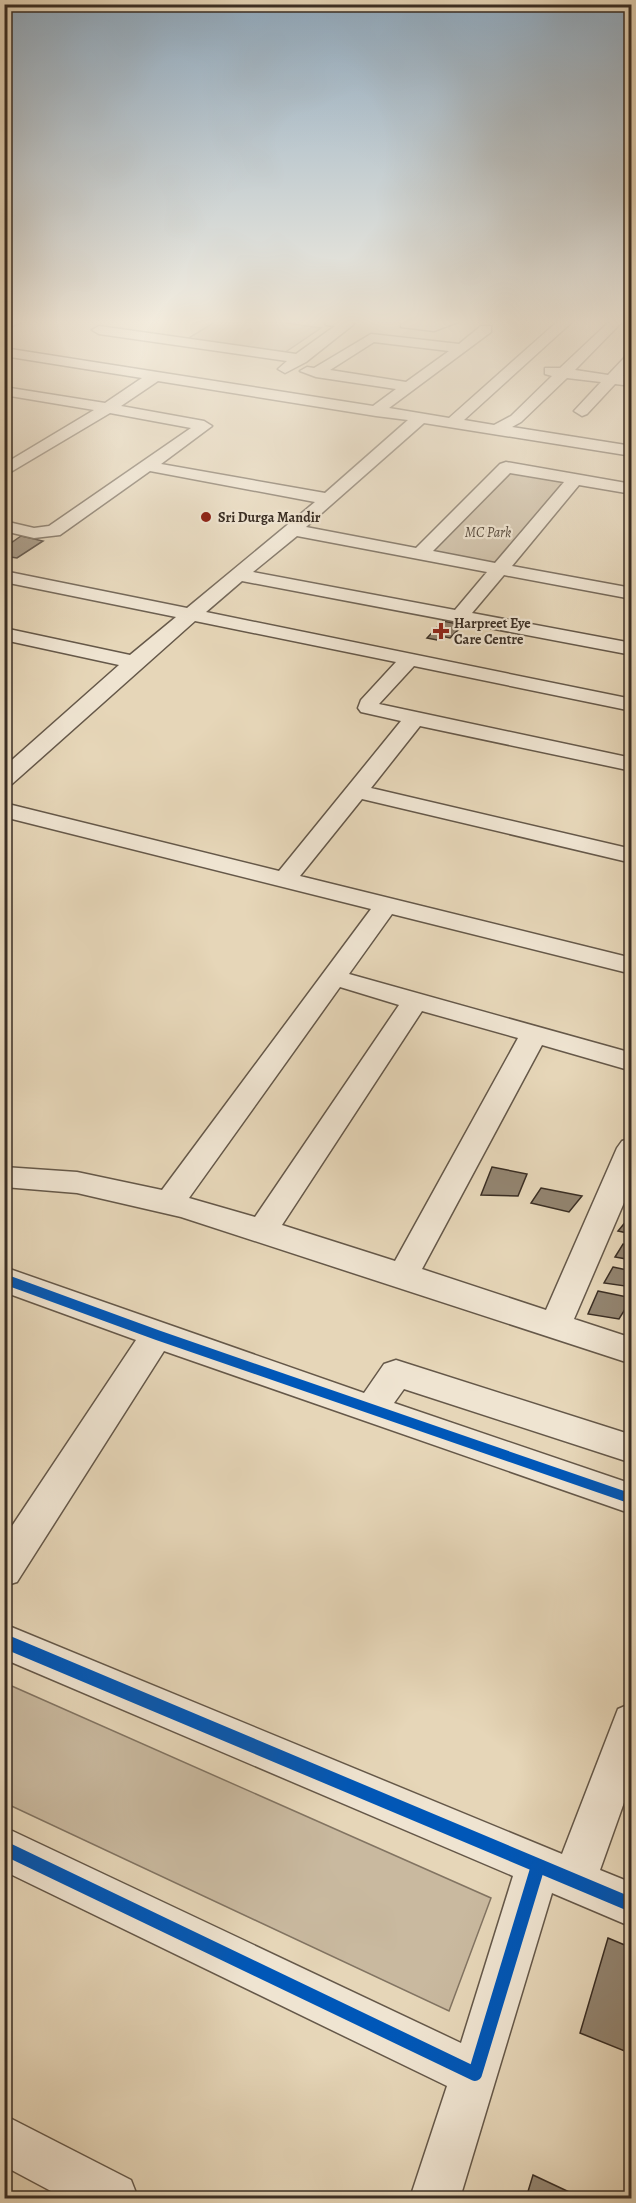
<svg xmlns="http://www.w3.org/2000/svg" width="636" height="2203" viewBox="0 0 636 2203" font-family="Alegreya,serif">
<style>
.green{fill:#c9b99f;stroke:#827462;stroke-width:1.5}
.building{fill:#938571;stroke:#3a2e24;stroke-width:1.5}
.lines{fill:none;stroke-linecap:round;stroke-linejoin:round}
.minor-casing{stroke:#655849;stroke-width:3}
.minor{fill:#efe4d1;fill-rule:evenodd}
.cycleway-far1-casing{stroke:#efe4d1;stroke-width:14}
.cycleway-casing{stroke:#efe4d1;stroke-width:17}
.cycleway-far1{stroke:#0057b8;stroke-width:10}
.cycleway{stroke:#0057b8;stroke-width:14}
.poi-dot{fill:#8f2418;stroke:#efe4d1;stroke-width:2}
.labels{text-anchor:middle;stroke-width:4.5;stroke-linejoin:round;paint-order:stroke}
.far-poi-label{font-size:14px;font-weight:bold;fill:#3a2e24;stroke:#efe4d1;text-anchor:start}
.far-park-label{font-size:14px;font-style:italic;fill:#574a3d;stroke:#efe4d1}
</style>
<rect width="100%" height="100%" fill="#e6d6b8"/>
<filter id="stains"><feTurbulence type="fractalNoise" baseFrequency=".00333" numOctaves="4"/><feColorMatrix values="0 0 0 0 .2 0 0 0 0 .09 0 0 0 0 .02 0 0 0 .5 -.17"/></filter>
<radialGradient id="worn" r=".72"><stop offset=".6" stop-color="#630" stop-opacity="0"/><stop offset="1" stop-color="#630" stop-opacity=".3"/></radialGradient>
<g class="green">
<path d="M215 322H279L321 328 284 353 187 339Z"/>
<path d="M510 471 568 480 494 566 430 552Z"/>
<path d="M5 1683 491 1898 449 2011 5 1803Z"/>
</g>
<g class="building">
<path d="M21 536 43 541 17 558 4 556V548Z"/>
<path d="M443 621 463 625 450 638 441 636 437 640 427 638Z"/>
<path d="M492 1167 527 1174 518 1196 481 1195Z"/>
<path d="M541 1188 582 1196 569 1212 531 1203Z"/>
<path d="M632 1214V1234L618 1231Z"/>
<path d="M623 1244 632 1246V1260L615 1257Z"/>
<path d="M613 1267 632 1271V1287L604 1283Z"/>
<path d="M598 1291 632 1298 619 1319 588 1314Z"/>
<path d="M608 1938 632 1948V2054L580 2033Z"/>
<path d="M533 2175 582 2198H526Z"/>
</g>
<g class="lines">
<g class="minor-casing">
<g id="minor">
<path d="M4 322H21L4 330Z"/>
<path d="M325 322H352L354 324 306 362 285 373 278 369 287 361 99 334 92 330 99 326 296 354 335 326 326 325Z"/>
<path d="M401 322H458L434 331 401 327Z"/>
<path d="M557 322H572L464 420 494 425 511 416 552 376 545 374V368H560L609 322H622L575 370 608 375 627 355 632 354V367L623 376 632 378V386L615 384 587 414 582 416 574 411 601 382 567 378 521 422 512 427 632 446V456L424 423 306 527 416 548 500 464 506 462 632 484V494L579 485 512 566 632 588V599L504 575 472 613 632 643V655L242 581 206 612 632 699V711L414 666 379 704 632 758V771L420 726 371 788 632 849V863L362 799 300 876 632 958V974L392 914 349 974 632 1053V1071L542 1045 422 1269 546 1310 617 1148 622 1141 632 1138V1184L574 1319 632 1338V1364L181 1217 77 1193 4 1187V1167L77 1172 162 1190 371 909 4 817V803L279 871 401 721 361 712 358 708 361 700 396 662 195 621 12 784 4 786V767L119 665 4 640V628L130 655 176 617 4 582V571L187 608 315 502 150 471 60 535 34 538 4 531V521L34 528 49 526 191 428 110 413 4 476V464L94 410 4 395V387L105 403 142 378 4 356V348L373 406 396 389 316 377 300 371 307 367 314 368 371 334 459 344 481 326H491V332L389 408 449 418ZM374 342 449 351 406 382 330 370ZM158 381 376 416 408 420 325 493 161 464 212 426 204 421 121 406ZM510 473 564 482 495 563 433 551ZM297 536 487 572 455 610 253 572ZM340 987 399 1005 255 1217 189 1198ZM422 1011 518 1038 395 1261 282 1225Z"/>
<path d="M4 1267 364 1393 384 1364 396 1360 632 1435V1463L404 1389 394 1403 632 1484V1514L164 1351 17 1582 4 1586V1538L136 1340 4 1292Z"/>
<path d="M4 1624 562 1854 618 1709 632 1703V1780L600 1870 632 1883V1927L552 1893 460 2198H410L447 2086 4 1871V1827L461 2043 513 1876 4 1659Z"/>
<path d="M4 2115 131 2180 138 2198H64L4 2166Z"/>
</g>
</g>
<use href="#minor" class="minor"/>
<g class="cycleway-far1-casing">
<path id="cycleway-far1" d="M4 1279 157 1335 632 1499"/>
</g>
<g class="cycleway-casing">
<g id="cycleway">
<path d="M4 1641 632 1905"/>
<path d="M4 1848 475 2074 538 1866"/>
</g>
</g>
<use href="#cycleway-far1" class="cycleway-far1"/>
<use href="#cycleway" class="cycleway"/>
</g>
<linearGradient id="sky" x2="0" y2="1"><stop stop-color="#90abc1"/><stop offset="0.51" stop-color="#f4eddf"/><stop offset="1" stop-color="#f4eddf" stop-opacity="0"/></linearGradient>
<rect width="636" height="630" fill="url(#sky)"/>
<g class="poi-dot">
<circle cx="206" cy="517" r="6"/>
<path d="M438 622h6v6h6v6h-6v6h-6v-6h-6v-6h6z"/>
</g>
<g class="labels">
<g class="far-poi-label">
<text x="218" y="522">Sri Durga Mandir</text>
<text x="454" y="628">Harpreet Eye<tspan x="454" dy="16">Care Centre</tspan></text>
</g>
<g class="far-park-label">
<text x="488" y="537">MC Park</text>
</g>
</g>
<rect width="636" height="2203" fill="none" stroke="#e6d6b8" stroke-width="24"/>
<rect x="6" y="6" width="624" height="2191" fill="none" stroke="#3a2e24" stroke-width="3"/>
<rect x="12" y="12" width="612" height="2179" fill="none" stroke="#3a2e24" stroke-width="1.5"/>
<rect width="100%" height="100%" filter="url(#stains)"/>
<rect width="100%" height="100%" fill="url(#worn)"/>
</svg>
